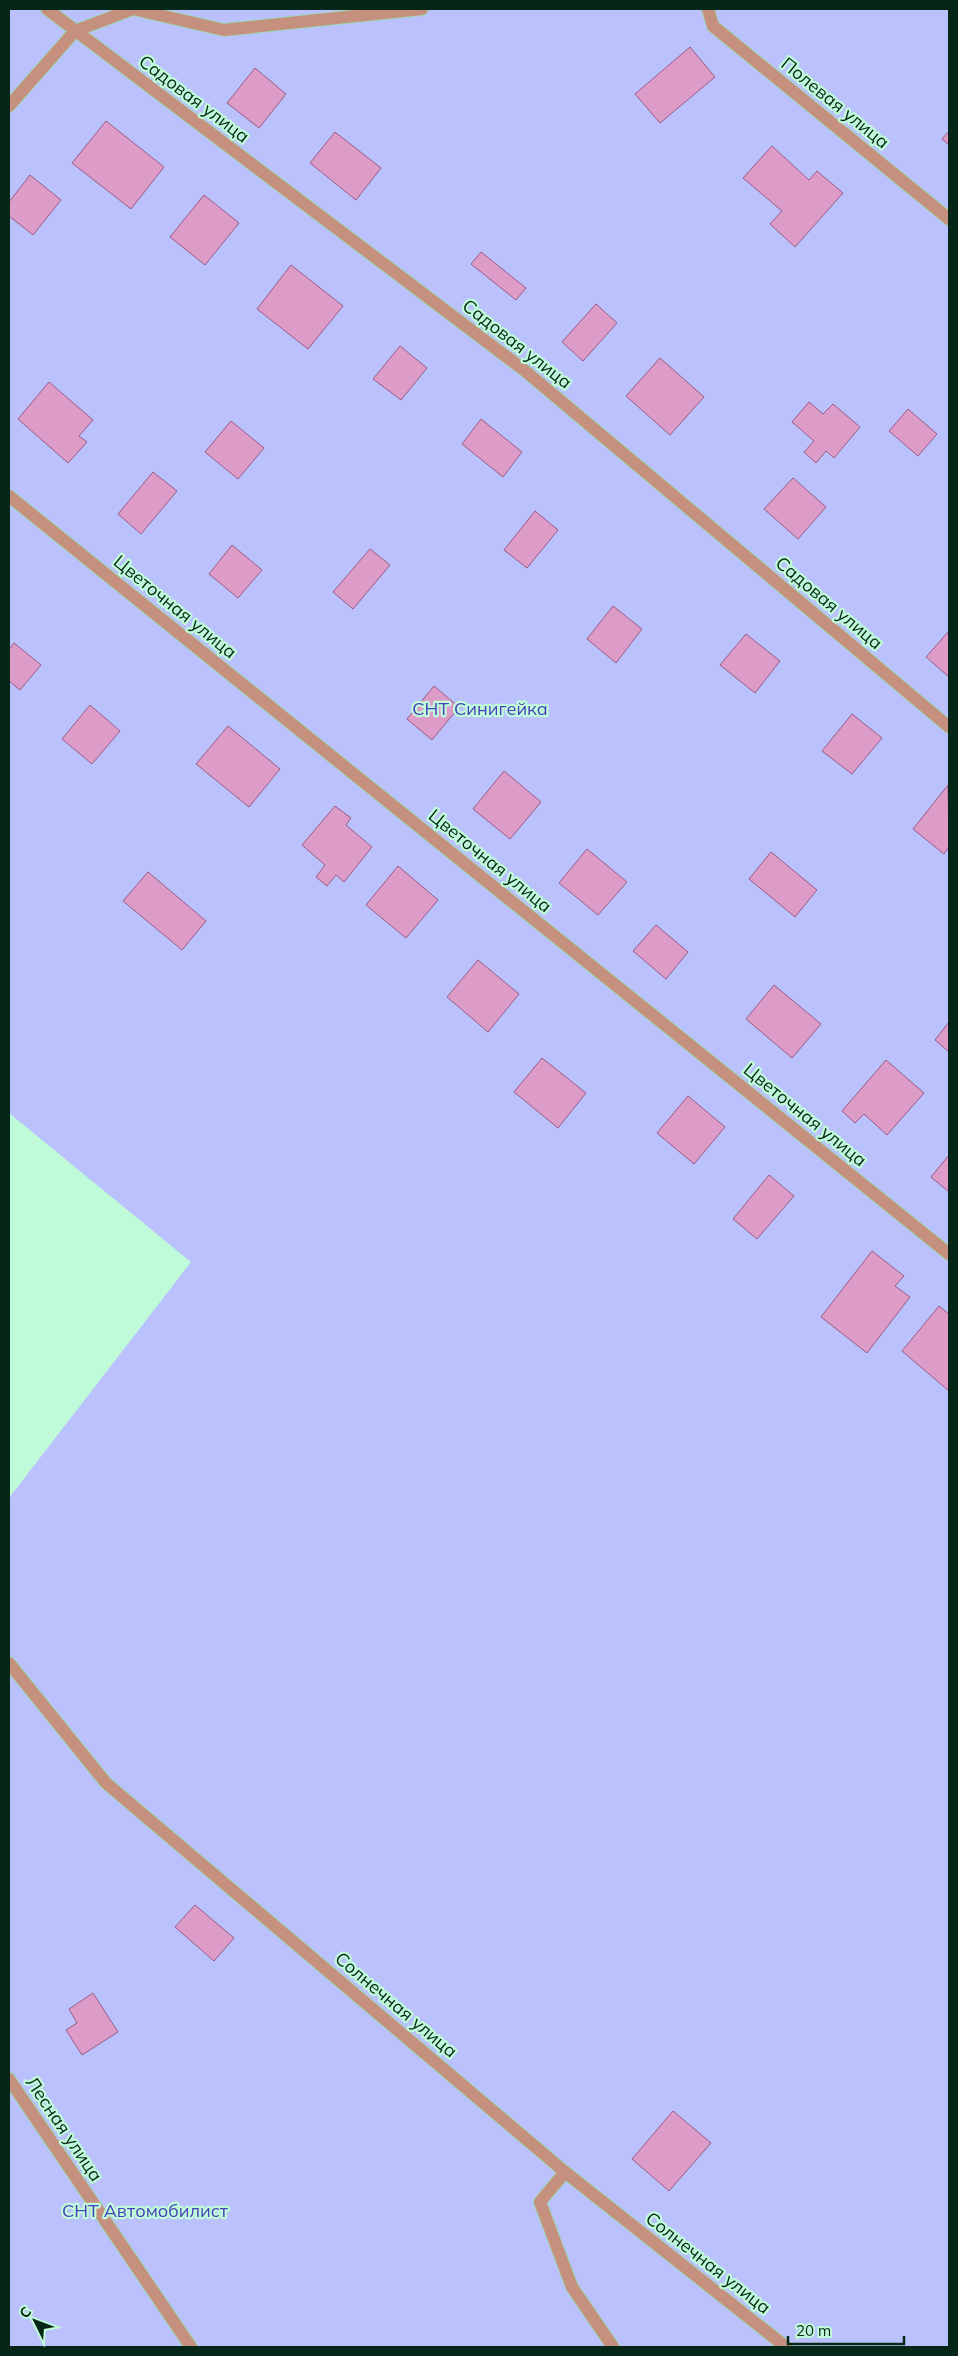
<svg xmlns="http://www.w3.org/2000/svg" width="958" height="2356" viewBox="0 0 958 2356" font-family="Mulish,sans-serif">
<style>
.green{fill:#bac1fc}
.building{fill:#dd9cc8;stroke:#985c86}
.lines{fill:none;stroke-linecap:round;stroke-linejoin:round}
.street-casing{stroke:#9ed5b5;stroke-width:14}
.street{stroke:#c6907e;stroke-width:12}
.labels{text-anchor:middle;stroke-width:4.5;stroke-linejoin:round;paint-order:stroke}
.street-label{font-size:18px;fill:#062718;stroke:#bffbd8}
.park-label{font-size:18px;fill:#483fba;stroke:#bffbd8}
</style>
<rect width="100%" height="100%" fill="#bffbd8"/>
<path class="green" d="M9 9H949V2347H9V1498L191 1262 9 1113Z"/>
<g class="building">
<path d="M690 47 715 77 660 123 635 94Z"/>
<path d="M255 68 286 94 259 128 227 103Z"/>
<path d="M106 121 164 167 131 209 72 163Z"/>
<path d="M949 131V145L942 139Z"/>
<path d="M335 132 381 168 356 200 310 163Z"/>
<path d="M772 146 809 180 817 171 843 193 795 247 770 224 782 211 743 178Z"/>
<path d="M30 175 61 200 33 235 9 216V202Z"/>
<path d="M204 195 239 223 205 265 170 237Z"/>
<path d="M481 252 526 288 516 300 471 264Z"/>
<path d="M291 265 343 306 308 349 257 309Z"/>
<path d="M596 304 617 323 583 361 562 342Z"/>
<path d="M400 346 427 368 401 400 373 379Z"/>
<path d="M660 358 704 397 670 435 626 396Z"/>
<path d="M49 382 93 420 79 436 87 442 68 463 18 419Z"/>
<path d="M809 402 823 414 833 404 860 427 834 458 826 451 816 463 804 452 814 441 792 422Z"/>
<path d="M908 409 937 434 918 456 889 431Z"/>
<path d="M481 419 522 452 503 477 462 444Z"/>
<path d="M231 421 264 448 238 479 205 452Z"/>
<path d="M153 472 177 491 141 534 118 514Z"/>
<path d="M793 478 826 507 798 539 764 509Z"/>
<path d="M535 511 558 530 527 568 504 550Z"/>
<path d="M232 545 262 570 238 598 209 574Z"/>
<path d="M370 549 390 565 353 609 333 592Z"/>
<path d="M613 606 642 629 616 663 587 639Z"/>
<path d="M949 631V677L926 657Z"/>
<path d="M746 634 780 661 755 693 720 665Z"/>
<path d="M14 643 41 665 20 690 9 681V650Z"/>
<path d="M434 686 459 707 432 740 407 719Z"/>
<path d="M90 705 120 731 92 764 62 739Z"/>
<path d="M852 714 882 738 852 774 822 751Z"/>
<path d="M228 726 280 769 249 807 196 764Z"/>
<path d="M504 771 541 802 510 839 473 809Z"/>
<path d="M948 785 949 847 944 854 913 829Z"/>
<path d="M335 806 351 818 346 825 372 847 344 882 336 875 327 886 316 877 325 865 302 845Z"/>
<path d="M587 849 627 882 598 915 559 883Z"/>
<path d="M771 852 817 890 795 917 749 879Z"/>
<path d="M398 866 438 900 406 938 366 905Z"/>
<path d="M148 872 206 921 182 950 123 901Z"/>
<path d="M656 925 688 952 666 979 633 951Z"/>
<path d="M478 960 519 994 488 1032 447 997Z"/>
<path d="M774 985 821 1024 792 1058 746 1019Z"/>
<path d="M949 1022V1052L935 1040Z"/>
<path d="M542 1058 586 1093 558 1128 514 1092Z"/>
<path d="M886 1060 924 1093 887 1135 864 1114 855 1123 842 1111Z"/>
<path d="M688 1096 725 1127 694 1164 657 1133Z"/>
<path d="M949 1155V1192L931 1177Z"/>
<path d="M769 1175 794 1196 757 1239 733 1219Z"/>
<path d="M872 1251 904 1276 895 1286 910 1297 867 1353 821 1317Z"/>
<path d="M939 1306 949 1314V1391L902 1351Z"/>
<path d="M195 1905 234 1938 214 1961 175 1927Z"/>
<path d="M93 1993 118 2032 82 2055 66 2030 77 2023 69 2009Z"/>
<path d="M673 2111 711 2143 669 2191 632 2159Z"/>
</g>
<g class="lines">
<g class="street-casing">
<g id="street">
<path d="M47 9 524 370 949 727"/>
<path d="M708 9 713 26 949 219"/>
<path d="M9 106 75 31 133 9 224 30 422 9"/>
<path d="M9 496 949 1254"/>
<path d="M9 1663 106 1783 565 2172 786 2347"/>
<path d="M9 2079 191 2347"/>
<path d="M565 2172 540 2202 572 2287 613 2347"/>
</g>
</g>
<use href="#street" class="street"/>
</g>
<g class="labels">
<g class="street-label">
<text transform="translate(194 99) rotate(37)" y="6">Садовая улица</text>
<text transform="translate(835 103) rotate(39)" y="6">Полевая улица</text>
<text transform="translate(517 344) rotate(38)" y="6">Садовая улица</text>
<text transform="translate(829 603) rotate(40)" y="6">Садовая улица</text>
<text transform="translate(175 607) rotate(39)" y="6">Цветочная улица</text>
<text transform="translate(490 861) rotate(39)" y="6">Цветочная улица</text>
<text transform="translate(805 1115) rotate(39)" y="6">Цветочная улица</text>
<text transform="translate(396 2005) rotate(40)" y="6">Солнечная улица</text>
<text transform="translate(64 2129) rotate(56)" y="6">Лесная улица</text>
<text transform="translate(708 2263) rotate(38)" y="6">Солнечная улица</text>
</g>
<g class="park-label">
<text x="480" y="715">СНТ Синигейка</text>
<text x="145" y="2217">СНТ Автомобилист</text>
</g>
</g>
<rect width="958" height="2356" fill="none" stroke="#062718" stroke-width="20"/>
<g transform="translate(35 2321) rotate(312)" stroke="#bffbd8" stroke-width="4" paint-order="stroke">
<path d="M0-4L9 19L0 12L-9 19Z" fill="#062718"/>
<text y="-8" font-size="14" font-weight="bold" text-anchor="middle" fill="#062718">С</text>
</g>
<path d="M788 2336v8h116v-8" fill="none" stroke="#062718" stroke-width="2.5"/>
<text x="796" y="2336" font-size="15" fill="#062718" stroke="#bffbd8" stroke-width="4" paint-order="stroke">20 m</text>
</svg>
